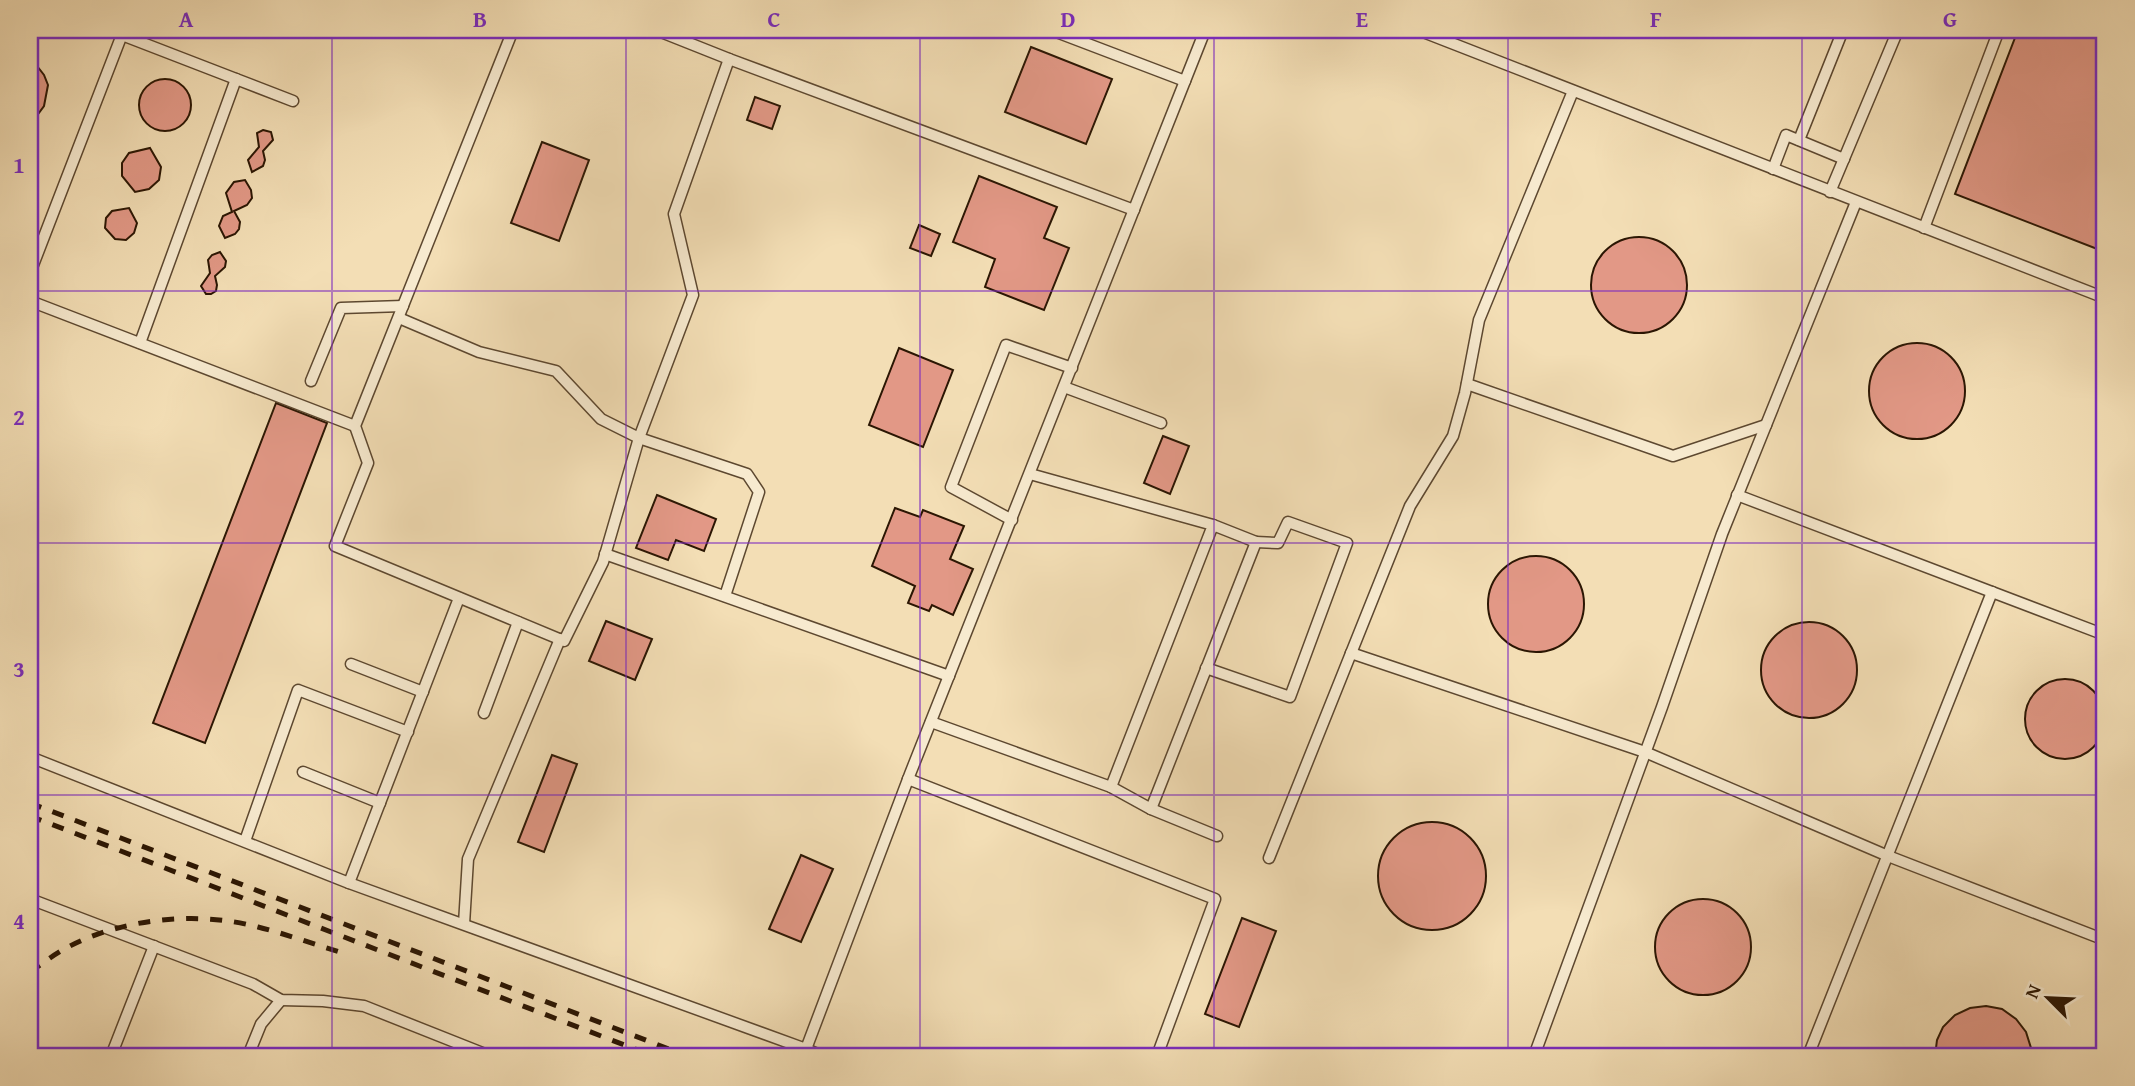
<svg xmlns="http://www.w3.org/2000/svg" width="2135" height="1086" viewBox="0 0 2135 1086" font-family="'Gentium Book Plus',serif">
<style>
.building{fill:#e29886;stroke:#2b1603;stroke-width:2}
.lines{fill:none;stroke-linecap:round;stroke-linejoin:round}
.lane-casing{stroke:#5d4830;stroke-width:13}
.lane{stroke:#f7eacf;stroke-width:10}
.rail{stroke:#2b1603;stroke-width:5;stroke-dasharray:12 12;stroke-linecap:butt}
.grid{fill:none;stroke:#7b2cbf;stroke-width:2;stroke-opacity:0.55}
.neatline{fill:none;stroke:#7b2cbf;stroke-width:2.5}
.grid-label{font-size:23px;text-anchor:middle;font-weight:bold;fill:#7b2cbf}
</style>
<rect width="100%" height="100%" fill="#f3deb5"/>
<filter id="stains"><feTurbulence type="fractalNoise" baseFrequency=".00286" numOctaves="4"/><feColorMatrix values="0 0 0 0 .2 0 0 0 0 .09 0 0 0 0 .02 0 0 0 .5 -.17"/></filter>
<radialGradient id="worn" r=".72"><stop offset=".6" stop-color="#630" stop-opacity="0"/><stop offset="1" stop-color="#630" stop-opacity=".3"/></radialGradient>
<g class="building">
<path d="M2018 30H2105V252L1955 194Z"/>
<path d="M1031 47 1112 79 1086 144 1005 112Z"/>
<path d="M30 57 44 75 48 85 44 106 30 125Z"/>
<circle cx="165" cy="105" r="26"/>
<path d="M755 97 780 106 772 129 747 120Z"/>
<path d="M263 130 271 132 273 140 263 151 265 160 263 166 252 172 248 160 259 147 257 133Z"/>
<path d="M542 142 589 160 559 241 511 223Z"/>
<path d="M150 148 161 167 159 180 149 189 135 192 122 176V163L129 153Z"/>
<path d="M979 176 1057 207 1044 238 1069 248 1044 310 985 287 995 259 953 242Z"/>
<path d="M245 180 251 190 252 198 247 205 234 211 240 222 239 229 235 234 225 238 219 226 223 216 232 212 226 193 234 182Z"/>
<path d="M129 208 137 223 134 233 126 240 115 239 105 228 106 218 112 211Z"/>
<path d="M919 225 940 234 931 256 910 248Z"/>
<circle cx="1639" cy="285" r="48"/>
<path d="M220 252 226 261 225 267 215 276 217 285 216 291 211 294H206L201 286 210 273 208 260 212 255Z"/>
<circle cx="1917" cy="391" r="48"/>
<path d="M899 348 953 370 923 447 869 425Z"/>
<path d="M276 403 327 423 205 743 153 723Z"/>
<path d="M1163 436 1189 446 1170 494 1144 483Z"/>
<path d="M657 495 716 519 704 551 676 540 668 560 636 548Z"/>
<path d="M895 508 920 517 923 510 964 526 950 559 973 569 953 615 932 605 929 611 908 603 915 586 872 566Z"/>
<circle cx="1536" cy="604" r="48"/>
<path d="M606 621 652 639 635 680 589 661Z"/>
<circle cx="1809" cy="670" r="48"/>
<circle cx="2065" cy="719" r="40"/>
<path d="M552 755 577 764 544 852 518 842Z"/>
<circle cx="1432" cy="876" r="54"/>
<path d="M801 855 833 869 801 942 769 929Z"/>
<circle cx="1703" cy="947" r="48"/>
<path d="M1242 918 1276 931 1239 1027 1205 1014Z"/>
<path d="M1986 1006 2002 1009 2016 1019 2026 1032 2031 1048V1056H1935L1937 1040 1943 1027 1955 1015 1970 1008Z"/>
</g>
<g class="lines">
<g class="lane-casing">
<g id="lane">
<path d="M513 30 355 426 368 463 335 546 564 641 603 562 639 438 693 295 674 214 729 59 656 30"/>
<path d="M1051 30 1185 81"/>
<path d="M1418 30 2105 298"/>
<path d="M122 35 236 79 140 343"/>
<path d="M729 59 1134 210"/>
<path d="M236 79 293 101"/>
<path d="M1799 140 1843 30"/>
<path d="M1773 169 1786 135 1844 159"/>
<path d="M1830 192 1898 30"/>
<path d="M1924 228 1999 30"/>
<path d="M30 273 123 32"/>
<path d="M30 301 355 426"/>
<path d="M399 318 479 352 556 371 601 419 639 438 747 474 759 492 725 596"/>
<path d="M311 381 341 308 403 306"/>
<path d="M1467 384 1673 456 1766 425"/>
<path d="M1064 387 1161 423"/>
<path d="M1737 495 2105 635"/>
<path d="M1012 520 951 487 1006 345 1072 368"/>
<path d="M605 554 949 676"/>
<path d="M1351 653 1645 752 1888 856 2105 940"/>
<path d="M351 664 423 692"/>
<path d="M1206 668 1290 697 1347 543 1288 522 1278 543 1256 542"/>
<path d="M484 713 518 622"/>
<path d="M931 722 1111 787 1213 525 1030 474"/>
<path d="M30 757 349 883 806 1049 910 774 1204 33 1211 30"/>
<path d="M303 772 380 803"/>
<path d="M908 779 1215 899 1157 1056"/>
<path d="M1111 787 1151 809 1256 542 1213 525"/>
<path d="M1151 809 1217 836"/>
<path d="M245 841 298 690 408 732"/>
<path d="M1269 858 1410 506 1453 436 1465 393 1479 320 1573 91"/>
<path d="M349 883 459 598"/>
<path d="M30 899 253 984 281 1000 323 1001 364 1006 490 1056"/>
<path d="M464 924 468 859 560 639"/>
<path d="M806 1049 822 1056"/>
<path d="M1536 1051 1549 1056"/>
<path d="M30 1054 36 1056"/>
<path d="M111 1056 154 946"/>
<path d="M248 1056 261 1024 281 1000"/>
<path d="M1534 1056 1662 707 1722 534 1856 202"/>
<path d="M1808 1056 1992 592"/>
</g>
</g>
<use href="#lane" class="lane"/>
<g class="rail">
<path d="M30 803 687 1056"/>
<path d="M30 816 653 1056"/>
<path d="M30 972C43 963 56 953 70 946 125 918 199 911 258 927 286 934 313 944 340 952"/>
</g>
</g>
<path class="grid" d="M332 30V1056M626 30V1056M920 30V1056M1214 30V1056M1508 30V1056M1802 30V1056M30 291H2105M30 543H2105M30 795H2105"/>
<rect width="2135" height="1086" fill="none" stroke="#f3deb5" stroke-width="77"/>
<g transform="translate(2048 998) rotate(294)" stroke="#f7eacf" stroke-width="5" paint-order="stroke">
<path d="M0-5L12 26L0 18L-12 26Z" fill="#2b1603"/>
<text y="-10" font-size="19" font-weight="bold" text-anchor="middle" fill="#2b1603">N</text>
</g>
<rect x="38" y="38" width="2058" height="1010" class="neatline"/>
<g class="grid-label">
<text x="186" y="27">A</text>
<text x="480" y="27">B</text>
<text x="774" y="27">C</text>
<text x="1068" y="27">D</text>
<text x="1362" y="27">E</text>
<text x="1656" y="27">F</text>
<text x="1950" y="27">G</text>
<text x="19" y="173">1</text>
<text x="19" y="425">2</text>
<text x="19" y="677">3</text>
<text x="19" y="929">4</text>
</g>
<rect width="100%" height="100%" filter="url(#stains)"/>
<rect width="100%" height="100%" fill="url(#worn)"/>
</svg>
